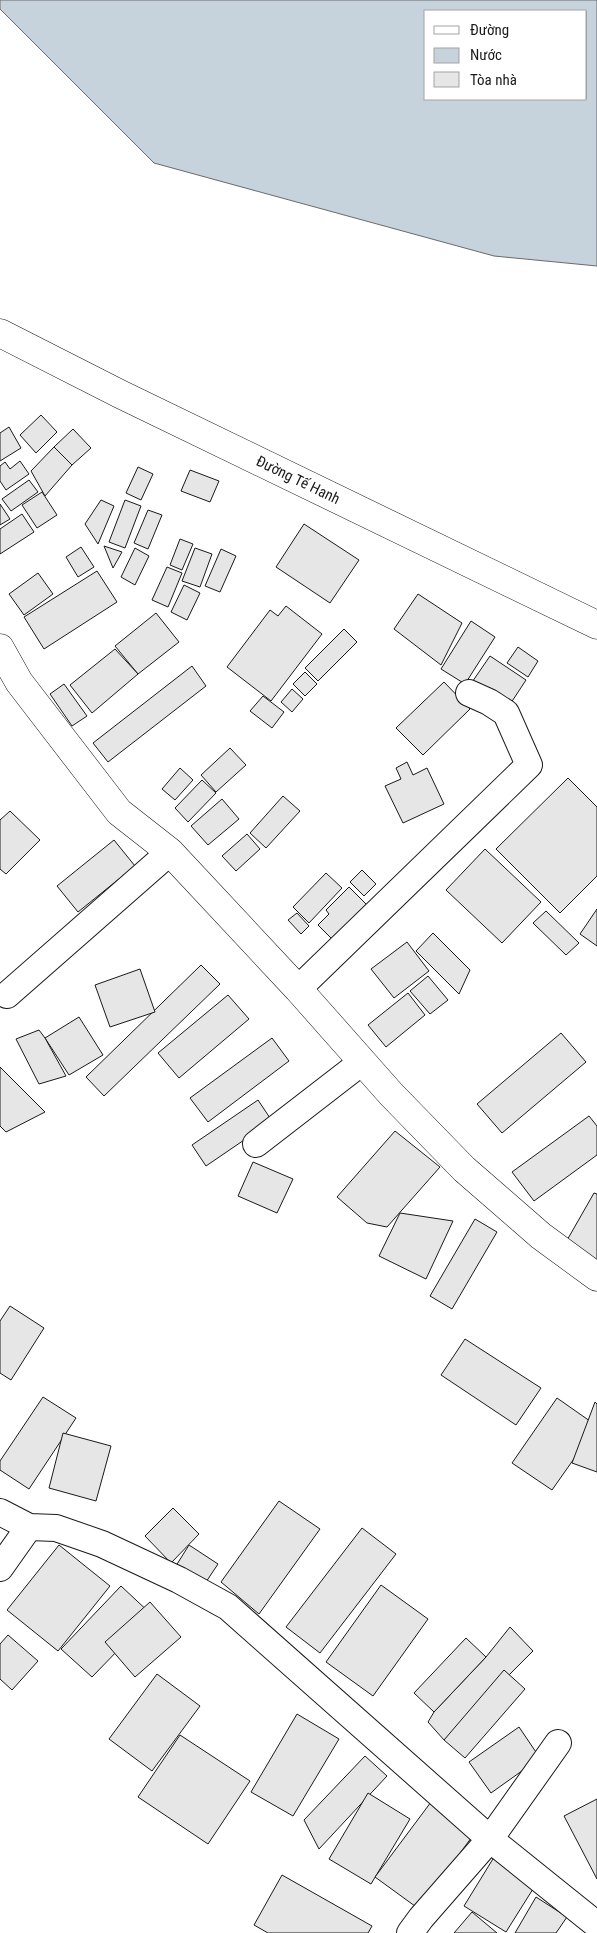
<svg xmlns="http://www.w3.org/2000/svg" width="597" height="1933" viewBox="0 0 597 1933" font-family="'Roboto Condensed',sans-serif">
<style>
.water{fill:#c6d2dc;stroke:#6a6a6a;fill-rule:evenodd}
.building{fill:#e6e6e6;stroke:#1a1a1a}
.lines{fill:none;stroke-linecap:round;stroke-linejoin:round}
.minor-casing{stroke:#1a1a1a;stroke-width:28}
.tertiary-casing{stroke:#1a1a1a;stroke-width:29}
.minor{stroke:#fff;stroke-width:26}
.tertiary{stroke:#fff;stroke-width:28}
.labels{text-anchor:middle;stroke-width:4;stroke-linejoin:round;paint-order:stroke}
.street-label{font-size:15px;fill:#1a1a1a;stroke:#fff}
</style>
<rect width="100%" height="100%" fill="#fff"/>
<path class="water" d="M0 0H597V266L494 256 154 163 0 9ZM426 11H586V99H426Z"/>
<g class="building">
<path d="M41 415 57 432 36 453 20 435Z"/>
<path d="M9 427 21 448 0 461V433Z"/>
<path d="M73 429 91 448 72 465 54 447Z"/>
<path d="M54 447 72 465 45 496 31 471Z"/>
<path d="M20 461 29 474 6 490 0 481V466L5 462 10 469Z"/>
<path d="M138 467 153 474 141 500 126 493Z"/>
<path d="M190 470 219 481 210 502 181 491Z"/>
<path d="M29 480 38 492 11 511 2 499Z"/>
<path d="M42 492 57 515 37 528 22 505Z"/>
<path d="M101 500 114 506 98 544 85 524Z"/>
<path d="M125 500 141 506 125 548 109 542Z"/>
<path d="M0 504 10 519 0 525Z"/>
<path d="M148 510 162 515 148 549 134 543Z"/>
<path d="M22 514 34 532 0 554V529Z"/>
<path d="M304 524 359 560 330 603 276 567Z"/>
<path d="M180 539 193 544 182 570 170 565Z"/>
<path d="M104 546 122 552 113 568Z"/>
<path d="M81 547 94 567 78 577 66 557Z"/>
<path d="M135 548 149 556 135 585 121 577Z"/>
<path d="M195 548 212 554 200 587 182 581Z"/>
<path d="M221 549 236 556 220 592 205 586Z"/>
<path d="M167 567 182 573 168 607 152 600Z"/>
<path d="M97 571 117 602 44 649 24 617Z"/>
<path d="M38 573 53 594 24 615 9 594Z"/>
<path d="M184 585 200 593 187 620 171 612Z"/>
<path d="M418 594 462 623 441 665 394 629Z"/>
<path d="M286 606 322 634 271 701 227 667 270 610 278 616Z"/>
<path d="M156 613 179 642 138 674 115 646Z"/>
<path d="M471 621 495 637 465 684 441 669Z"/>
<path d="M344 629 357 642 318 681 305 668Z"/>
<path d="M518 647 538 661 528 677 507 663Z"/>
<path d="M115 649 138 674 92 713 70 685Z"/>
<path d="M490 656 526 680 505 712 468 688Z"/>
<path d="M192 666 206 686 108 762 93 743Z"/>
<path d="M305 672 317 684 305 696 293 684Z"/>
<path d="M444 682 470 709 423 755 396 728Z"/>
<path d="M64 684 87 716 72 726 50 694Z"/>
<path d="M292 689 303 699 292 712 281 702Z"/>
<path d="M263 696 284 712 272 728 250 711Z"/>
<path d="M230 748 246 765 216 792 201 775Z"/>
<path d="M407 762 413 775 427 768 444 804 403 823 385 786 401 779 396 768Z"/>
<path d="M180 768 193 780 175 800 162 789Z"/>
<path d="M568 778 597 807V876L560 913 496 849Z"/>
<path d="M202 780 216 793 188 822 175 808Z"/>
<path d="M283 796 300 811 266 848 250 833Z"/>
<path d="M222 799 239 819 208 845 191 826Z"/>
<path d="M10 811 40 840 6 874 0 869V820Z"/>
<path d="M247 834 260 849 236 871 222 856Z"/>
<path d="M114 840 135 866 78 912 57 886Z"/>
<path d="M485 849 541 902 502 943 446 890Z"/>
<path d="M362 870 376 884 364 896 350 882Z"/>
<path d="M326 873 342 888 309 923 293 907Z"/>
<path d="M349 887 367 905 332 939 318 925 329 914 326 910Z"/>
<path d="M597 909V946L580 934Z"/>
<path d="M546 911 579 943 566 955 533 923Z"/>
<path d="M297 913 309 926 301 934 288 920Z"/>
<path d="M433 933 470 970 459 994 416 951Z"/>
<path d="M407 942 429 971 394 998 371 969Z"/>
<path d="M201 965 220 984 104 1096 86 1077Z"/>
<path d="M140 969 155 1012 110 1027 95 985Z"/>
<path d="M428 976 448 1000 430 1014 410 991Z"/>
<path d="M408 993 425 1015 386 1047 368 1025Z"/>
<path d="M228 995 249 1019 179 1078 158 1053Z"/>
<path d="M79 1017 103 1055 69 1075 45 1038Z"/>
<path d="M39 1030 45 1038 66 1076 39 1084 16 1039Z"/>
<path d="M561 1033 586 1062 502 1133 477 1104Z"/>
<path d="M272 1038 289 1061 208 1122 190 1098Z"/>
<path d="M0 1067 45 1112 6 1132 0 1126Z"/>
<path d="M258 1100 272 1121 206 1166 192 1145Z"/>
<path d="M589 1116 597 1126V1155L534 1201 512 1172Z"/>
<path d="M395 1131 440 1167 387 1227 367 1223 337 1197Z"/>
<path d="M253 1162 293 1179 277 1213 238 1196Z"/>
<path d="M594 1193 597 1194V1260L566 1242Z"/>
<path d="M400 1213 453 1221 426 1279 379 1256Z"/>
<path d="M475 1219 497 1232 452 1309 430 1296Z"/>
<path d="M10 1306 44 1328 11 1380 0 1373V1321Z"/>
<path d="M465 1339 541 1388 516 1425 441 1375Z"/>
<path d="M43 1397 76 1418 29 1489 0 1470V1461Z"/>
<path d="M557 1398 597 1426 552 1490 512 1463Z"/>
<path d="M595 1402 597 1404V1472L572 1463Z"/>
<path d="M63 1433 111 1446 96 1501 49 1488Z"/>
<path d="M279 1501 320 1529 259 1614 221 1582Z"/>
<path d="M173 1508 199 1534 171 1563 145 1536Z"/>
<path d="M362 1528 396 1554 320 1653 286 1627Z"/>
<path d="M59 1545 110 1586 58 1651 7 1610Z"/>
<path d="M189 1545 218 1564 202 1588 174 1569Z"/>
<path d="M381 1585 428 1619 373 1696 326 1662Z"/>
<path d="M121 1586 152 1615 92 1677 61 1649Z"/>
<path d="M150 1602 181 1637 135 1677 105 1642Z"/>
<path d="M510 1627 533 1651 444 1740 428 1722 434 1712 486 1657Z"/>
<path d="M8 1635 38 1661 12 1690 0 1679V1644Z"/>
<path d="M466 1638 486 1657 434 1712 414 1693Z"/>
<path d="M504 1670 525 1689 465 1758 444 1740Z"/>
<path d="M157 1674 200 1706 152 1771 109 1739Z"/>
<path d="M297 1714 339 1739 293 1816 251 1792Z"/>
<path d="M519 1727 540 1758 491 1793 469 1762Z"/>
<path d="M180 1735 250 1781 208 1844 138 1797Z"/>
<path d="M365 1756 387 1776 319 1849 304 1820Z"/>
<path d="M368 1793 410 1819 371 1884 329 1859Z"/>
<path d="M434 1798 477 1830 419 1909 375 1877Z"/>
<path d="M597 1799V1879L564 1816Z"/>
<path d="M496 1854 538 1881 506 1932 464 1906Z"/>
<path d="M282 1875 372 1926 368 1933H268L254 1925Z"/>
<path d="M536 1897 567 1917 556 1933H515Z"/>
<path d="M472 1912 497 1933H454Z"/>
</g>
<g class="lines">
<g class="minor-casing">
<g id="minor">
<path d="M298 989 529 765 506 713 489 702 469 693"/>
<path d="M7 995 170 852"/>
<path d="M256 1144 362 1062"/>
<path d="M0 1512 29 1527 56 1528 102 1544 179 1580 228 1607 490 1839 597 1925"/>
<path d="M0 1568 29 1527"/>
<path d="M410 1933 421 1918 490 1839 558 1743"/>
</g>
</g>
<g class="tertiary-casing">
<g id="tertiary">
<path d="M0 333 120 394 597 625"/>
<path d="M0 648 19 682 119 812 170 852 298 989 391 1094 464 1169 541 1236 597 1277"/>
</g>
</g>
<use href="#minor" class="minor"/>
<use href="#tertiary" class="tertiary"/>
</g>
<g class="labels">
<g class="street-label">
<text transform="translate(298 480) rotate(26)" y="5">Đường Tế Hanh</text>
</g>
</g>
<rect x="424" y="10" width="162" height="90" fill="#ffffff" stroke="#a3a3a3"/>
<rect x="434" y="26" width="25" height="8" fill="#ffffff" stroke="#a3a3a3"/>
<text x="470" y="35" font-size="15" fill="#1a1a1a">Đường</text>
<rect x="434" y="48" width="25" height="15" fill="#c6d2dc" stroke="#a3a3a3"/>
<text x="470" y="60" font-size="15" fill="#1a1a1a">Nước</text>
<rect x="434" y="72" width="25" height="15" fill="#e6e6e6" stroke="#a3a3a3"/>
<text x="470" y="85" font-size="15" fill="#1a1a1a">Tòa nhà</text>
</svg>
